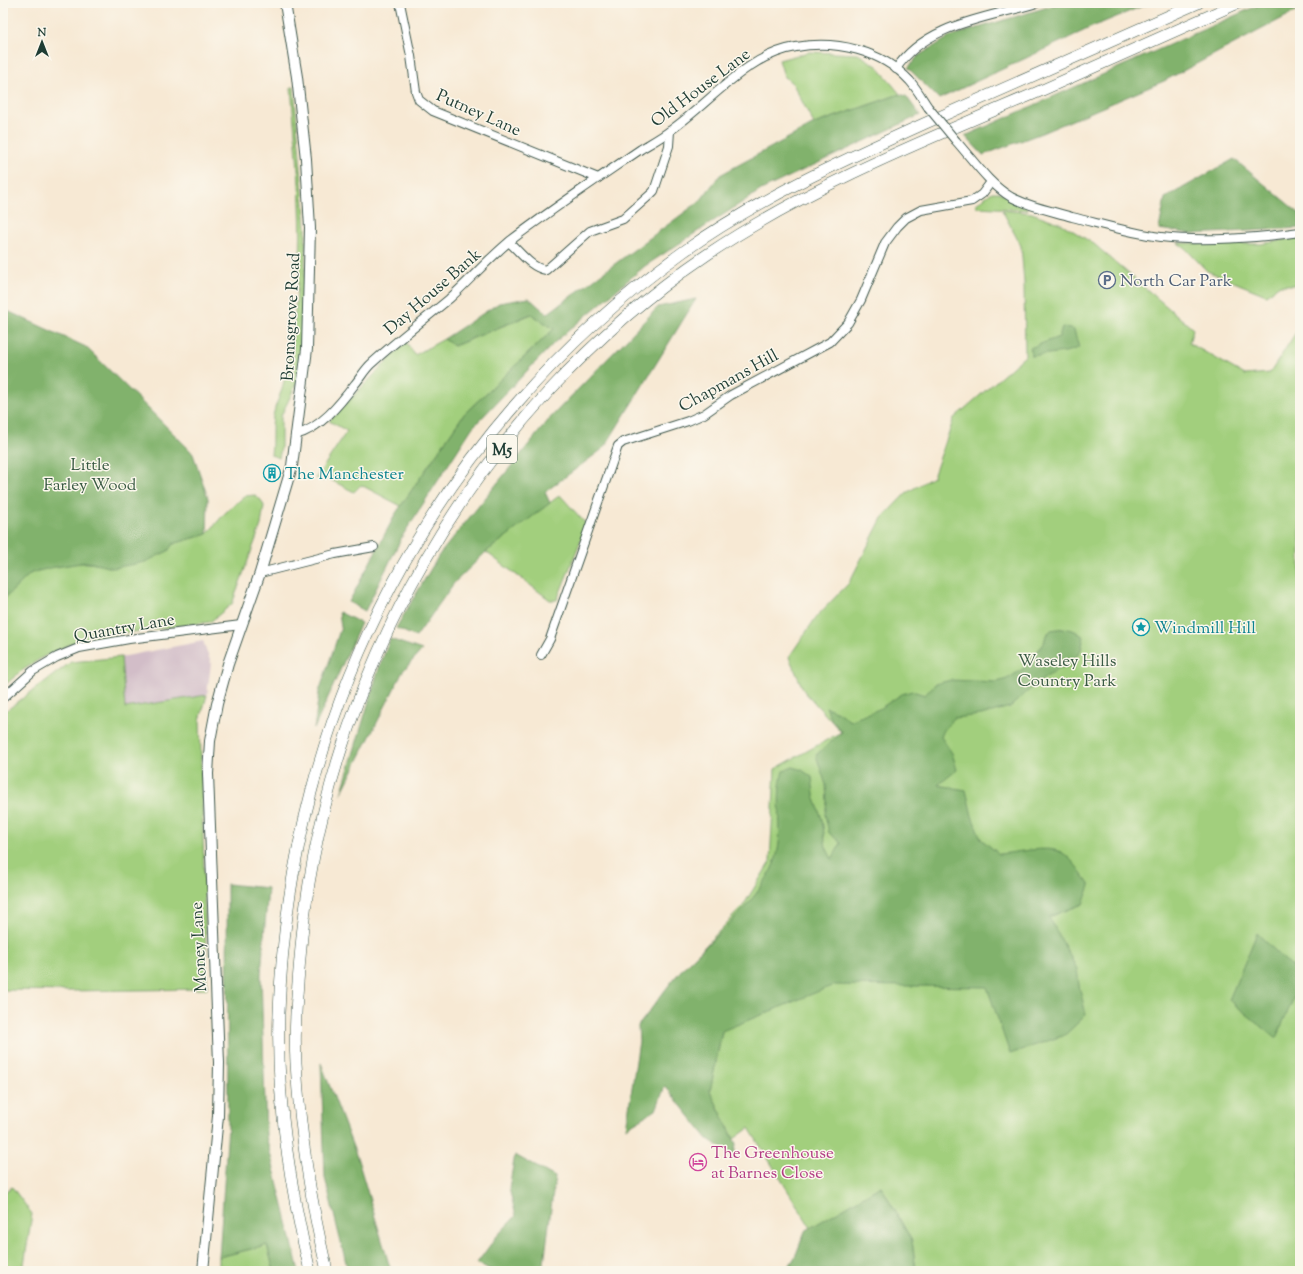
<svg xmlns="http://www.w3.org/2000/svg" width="1303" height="1274" viewBox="0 0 1303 1274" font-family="'Sorts Mill Goudy',serif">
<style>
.industrial{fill:#d2bdc8}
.green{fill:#a2cf7d;stroke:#608658}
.forest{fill:#81b26c;stroke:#507850}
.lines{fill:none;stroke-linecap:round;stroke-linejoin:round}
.minor-casing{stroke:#3f574c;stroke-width:10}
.major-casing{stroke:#3f574c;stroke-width:12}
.highway-casing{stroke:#3f574c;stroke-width:12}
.minor{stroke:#fff;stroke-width:8}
.major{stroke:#fff;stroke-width:10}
.highway{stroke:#fff;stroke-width:11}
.minor-bridge-casing{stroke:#3f574c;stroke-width:10;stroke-linecap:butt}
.minor-bridge{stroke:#fff;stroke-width:8}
.labels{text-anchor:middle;stroke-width:3;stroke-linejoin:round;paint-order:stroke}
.shield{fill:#fbf7ec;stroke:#61756b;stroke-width:1}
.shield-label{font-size:16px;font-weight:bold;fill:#1f3d34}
.street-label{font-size:17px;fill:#1f3d34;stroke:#fbf7ec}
.service-label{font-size:17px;fill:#4e5e75;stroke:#fbf7ec;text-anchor:start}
.park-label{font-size:17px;fill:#395a43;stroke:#fbf7ec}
.culture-label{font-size:17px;fill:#0d838f;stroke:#fbf7ec;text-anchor:start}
.hotel-label{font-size:17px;fill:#b23c85;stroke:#fbf7ec;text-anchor:start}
</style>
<rect width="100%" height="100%" fill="#fbf7ec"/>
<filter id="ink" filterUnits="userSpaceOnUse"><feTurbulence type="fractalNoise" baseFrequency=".025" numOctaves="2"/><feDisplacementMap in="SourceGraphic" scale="8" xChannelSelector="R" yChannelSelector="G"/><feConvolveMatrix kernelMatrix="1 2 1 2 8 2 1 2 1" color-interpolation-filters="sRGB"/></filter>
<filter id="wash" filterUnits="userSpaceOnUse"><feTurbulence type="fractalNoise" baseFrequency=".012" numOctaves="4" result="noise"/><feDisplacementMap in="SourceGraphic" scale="16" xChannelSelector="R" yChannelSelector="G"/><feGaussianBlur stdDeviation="0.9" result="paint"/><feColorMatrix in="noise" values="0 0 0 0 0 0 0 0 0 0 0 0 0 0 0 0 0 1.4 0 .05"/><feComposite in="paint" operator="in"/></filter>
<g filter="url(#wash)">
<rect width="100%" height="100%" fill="#f7e9d4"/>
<path class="industrial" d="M203 641 211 663 207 695 125 708 121 657Z"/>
<g class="green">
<path d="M809 52 858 54 877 66 900 94 814 124 793 84 784 76 779 60Z"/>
<path d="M291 87H294L306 228 304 314 299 378 281 416V448L279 458 271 455C273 442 271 429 273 416 275 404 282 393 284 381 291 349 295 315 298 282 305 217 296 151 291 87Z"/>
<path d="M992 192H998L1026 205 1028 210 978 207 975 205Z"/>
<path d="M1002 210 1032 213 1062 224 1094 244 1193 329 1189 343 1245 375 1270 373 1300 326V1271H916L912 1241 881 1186 811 1228 749 1128 734 1139 710 1091 722 1032 638 1026 689 963 743 906 770 862 775 769 841 732 804 691 789 657 817 616 849 583 882 518 906 493 933 477 954 418 1025 356 1024 282 1021 246Z"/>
<path d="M1300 237V285H1280L1266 295 1207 271 1186 249 1178 243 1261 244Z"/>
<path d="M532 314 554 329 464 414 401 506 361 485 354 492 327 478 322 481 316 478 347 431 329 421 406 342 415 355 444 339 454 346Z"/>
<path d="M255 495 261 500 264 506 261 525 232 604 210 622 87 638 66 646 43 657 20 672 3 687V600C12 592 20 581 30 574 44 565 82 561 97 564L168 551 172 544 207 534 225 513 245 496Z"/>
<path d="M560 495 587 525 557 600H550L486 552Z"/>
<path d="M121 657 125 708 207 695 200 720 207 989 71 991 3 990V713L71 662Z"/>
<path d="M12 1187 32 1214 23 1271H3V1193Z"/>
<path d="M267 1245 274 1271H219V1257Z"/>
</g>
<g class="forest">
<path d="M1061 3H1150L1092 27 939 99 908 68 918 56 951 36Z"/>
<path d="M1263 3H1300V9L1164 81 1042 133 983 155 965 136Z"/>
<path d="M900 94 906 96 920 115 761 190 645 266 555 342 472 428 403 535 365 611 349 602 396 513 464 414 554 329 531 314 454 346 444 339 499 303 529 298 547 314 700 201 720 175 814 124Z"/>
<path d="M1234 159 1300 214V228L1193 234 1159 229 1165 198Z"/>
<path d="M696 299 604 448 545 492 550 503 486 552 454 583 416 637 396 628 439 555 551 417 658 307Z"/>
<path d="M3 309 86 347 187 447 193 454 208 498 207 534 173 544 168 551 145 562 113 568 87 562 50 568 31 573 3 600Z"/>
<path d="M1062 327 1071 328 1074 330 1079 348 1065 352 1031 356 1030 348 1059 337Z"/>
<path d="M339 612 361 623 314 729 319 692 341 627Z"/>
<path d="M1064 628 1075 631 1084 637 1081 650 1068 667 1057 670 1036 684 1010 707 981 715 954 718 944 730 941 737 952 753 957 770 938 785 966 790 972 816 981 839 999 854C1015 853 1047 845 1061 852 1071 857 1084 876 1090 886L1083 904 1049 917 1077 969 1079 985 1086 1015 1065 1035 1010 1054 987 987 834 985 722 1031 710 1091 736 1144 734 1156 708 1139 665 1086 656 1110 626 1128 639 1041 638 1026C655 1005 670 981 689 962 717 935 759 900 774 864 786 834 774 801 783 771L793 767 802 770 812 777 814 795 822 819 826 847 832 859 841 843 829 833 825 815 827 802 826 785 816 755 842 732 831 719 826 707 838 712 850 721 879 709 902 694 912 691 925 695 935 684 951 680 997 682 1007 679 1023 669 1044 643 1046 635 1051 630Z"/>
<path d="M390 639 422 650 403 671 341 794 379 668Z"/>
<path d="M227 884 268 888 261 974 266 1136 299 1271H274L267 1245 219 1257 228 1126Z"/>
<path d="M1257 933 1300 975V984L1276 1038 1229 1000Z"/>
<path d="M321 1063 358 1160 391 1271H348L325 1178Z"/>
<path d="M515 1155 555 1177 543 1271H493L477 1263 496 1237 516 1216 509 1188Z"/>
<path d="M881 1186 912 1241 916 1271H786L795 1257 805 1231Z"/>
</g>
</g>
<g filter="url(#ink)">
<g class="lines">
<g class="minor-casing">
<g id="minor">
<path d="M400 3 411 56 416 92 419 100 433 111 598 178"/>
<path d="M896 69C926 23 989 18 1037 3"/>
<path d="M956 141C973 160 989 184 1011 197 1030 207 1052 211 1072 217 1101 224 1130 233 1161 237 1203 242 1258 238 1300 232"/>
<path d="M509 242C520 252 531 268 546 270L590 231 623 219 651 194 654 191 669 146 670 131"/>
<path d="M295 435C320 429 340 404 355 384 361 377 365 369 372 363 397 340 424 320 449 299 470 280 488 259 510 241 552 209 597 179 641 149 651 143 662 137 671 130 711 102 746 55 796 47 836 40 881 50 910 81 917 89 922 98 928 107"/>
<path d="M260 573 335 554 374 547"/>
<path d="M541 655 550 639 618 446 623 442 688 421 704 414 731 395 830 342 848 323 861 300 885 243 897 227 906 218 921 210 972 201 982 194 991 182"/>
<path d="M3 698 33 671 57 657 79 648 129 639 241 625"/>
</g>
</g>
<g class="major-casing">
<path id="major" d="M203 1271 218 1116 219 1063 208 774 210 741 217 704 228 664 260 573 292 466 307 349 310 228 306 159 297 77 285 3"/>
</g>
<g class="highway-casing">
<g id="highway">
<path d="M310 1271C290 1188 276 1099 279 1013 289 709 435 430 683 252 759 198 844 160 928 122 1018 82 1108 43 1198 3"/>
<path d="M327 1271C311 1203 300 1133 296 1063 294 1028 297 993 300 958 322 679 475 411 708 254 810 186 925 140 1038 92 1105 62 1171 33 1238 3"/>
</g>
</g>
<use href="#minor" class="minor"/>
<use href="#major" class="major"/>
<use href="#highway" class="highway"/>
<g class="minor-bridge-casing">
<path id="minor-bridge" d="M928 107 956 141"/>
</g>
<use href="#minor-bridge" class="minor-bridge"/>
</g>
</g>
<defs>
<g id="parking-ring" transform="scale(0.9)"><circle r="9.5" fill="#fbf7ec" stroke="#5c6f8a" stroke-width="1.5"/><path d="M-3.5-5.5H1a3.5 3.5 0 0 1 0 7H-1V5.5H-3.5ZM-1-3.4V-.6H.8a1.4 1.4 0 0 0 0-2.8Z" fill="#5c6f8a"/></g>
<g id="building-ring" transform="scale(0.9)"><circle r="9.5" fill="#fbf7ec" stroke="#0f9aa8" stroke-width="1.5"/><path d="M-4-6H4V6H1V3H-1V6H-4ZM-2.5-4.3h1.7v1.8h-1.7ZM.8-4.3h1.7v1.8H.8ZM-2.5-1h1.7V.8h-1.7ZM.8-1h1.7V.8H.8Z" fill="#0f9aa8"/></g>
<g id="sight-ring" transform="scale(0.9)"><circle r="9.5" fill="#fbf7ec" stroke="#0f9aa8" stroke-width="1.5"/><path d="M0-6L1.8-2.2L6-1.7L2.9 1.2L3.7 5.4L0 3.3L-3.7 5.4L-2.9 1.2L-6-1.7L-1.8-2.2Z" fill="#0f9aa8"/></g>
<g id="hotel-ring" transform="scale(0.9)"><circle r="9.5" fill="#fbf7ec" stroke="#d1479c" stroke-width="1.5"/><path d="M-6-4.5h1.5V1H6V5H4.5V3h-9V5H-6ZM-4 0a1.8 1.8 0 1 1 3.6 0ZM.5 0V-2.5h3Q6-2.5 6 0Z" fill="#d1479c"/></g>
</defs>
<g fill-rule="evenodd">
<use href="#parking-ring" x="1107" y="280"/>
<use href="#building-ring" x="272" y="473"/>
<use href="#sight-ring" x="1141" y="627"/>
<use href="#hotel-ring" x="698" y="1162"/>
</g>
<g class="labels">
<rect class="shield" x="487" y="435" width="30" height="28" rx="3"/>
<g class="shield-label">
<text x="502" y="455">M5</text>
</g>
<g class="street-label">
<text transform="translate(700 87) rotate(-37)" y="6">Old House Lane</text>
<text transform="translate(479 112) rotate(24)" y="6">Putney Lane</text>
<text transform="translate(432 291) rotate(-41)" y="6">Day House Bank</text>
<text transform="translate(290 317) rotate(-87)" y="6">Bromsgrove Road</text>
<text transform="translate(728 380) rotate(-29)" y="6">Chapmans Hill</text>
<text transform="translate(124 627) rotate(-10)" y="6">Quantry Lane</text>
<text transform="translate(198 947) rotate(-93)" y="6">Money Lane</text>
</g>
<g class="service-label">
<text x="1120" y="286">North Car Park</text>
</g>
<g class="park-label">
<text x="90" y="470">Little<tspan x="90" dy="20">Farley Wood</tspan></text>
<text x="1067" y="666">Waseley Hills<tspan x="1067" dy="20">Country Park</tspan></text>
</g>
<g class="culture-label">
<text x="285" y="479">The Manchester</text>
<text x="1154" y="633">Windmill Hill</text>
</g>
<g class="hotel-label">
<text x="711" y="1158">The Greenhouse<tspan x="711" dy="20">at Barnes Close</tspan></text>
</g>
</g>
<rect width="1303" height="1274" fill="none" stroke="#fbf7ec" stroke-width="16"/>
<g transform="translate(42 42)" stroke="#fbf7ec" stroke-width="3" paint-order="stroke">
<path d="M0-3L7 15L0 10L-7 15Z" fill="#1f3d34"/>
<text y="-6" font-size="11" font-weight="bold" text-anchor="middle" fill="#1f3d34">N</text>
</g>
</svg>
